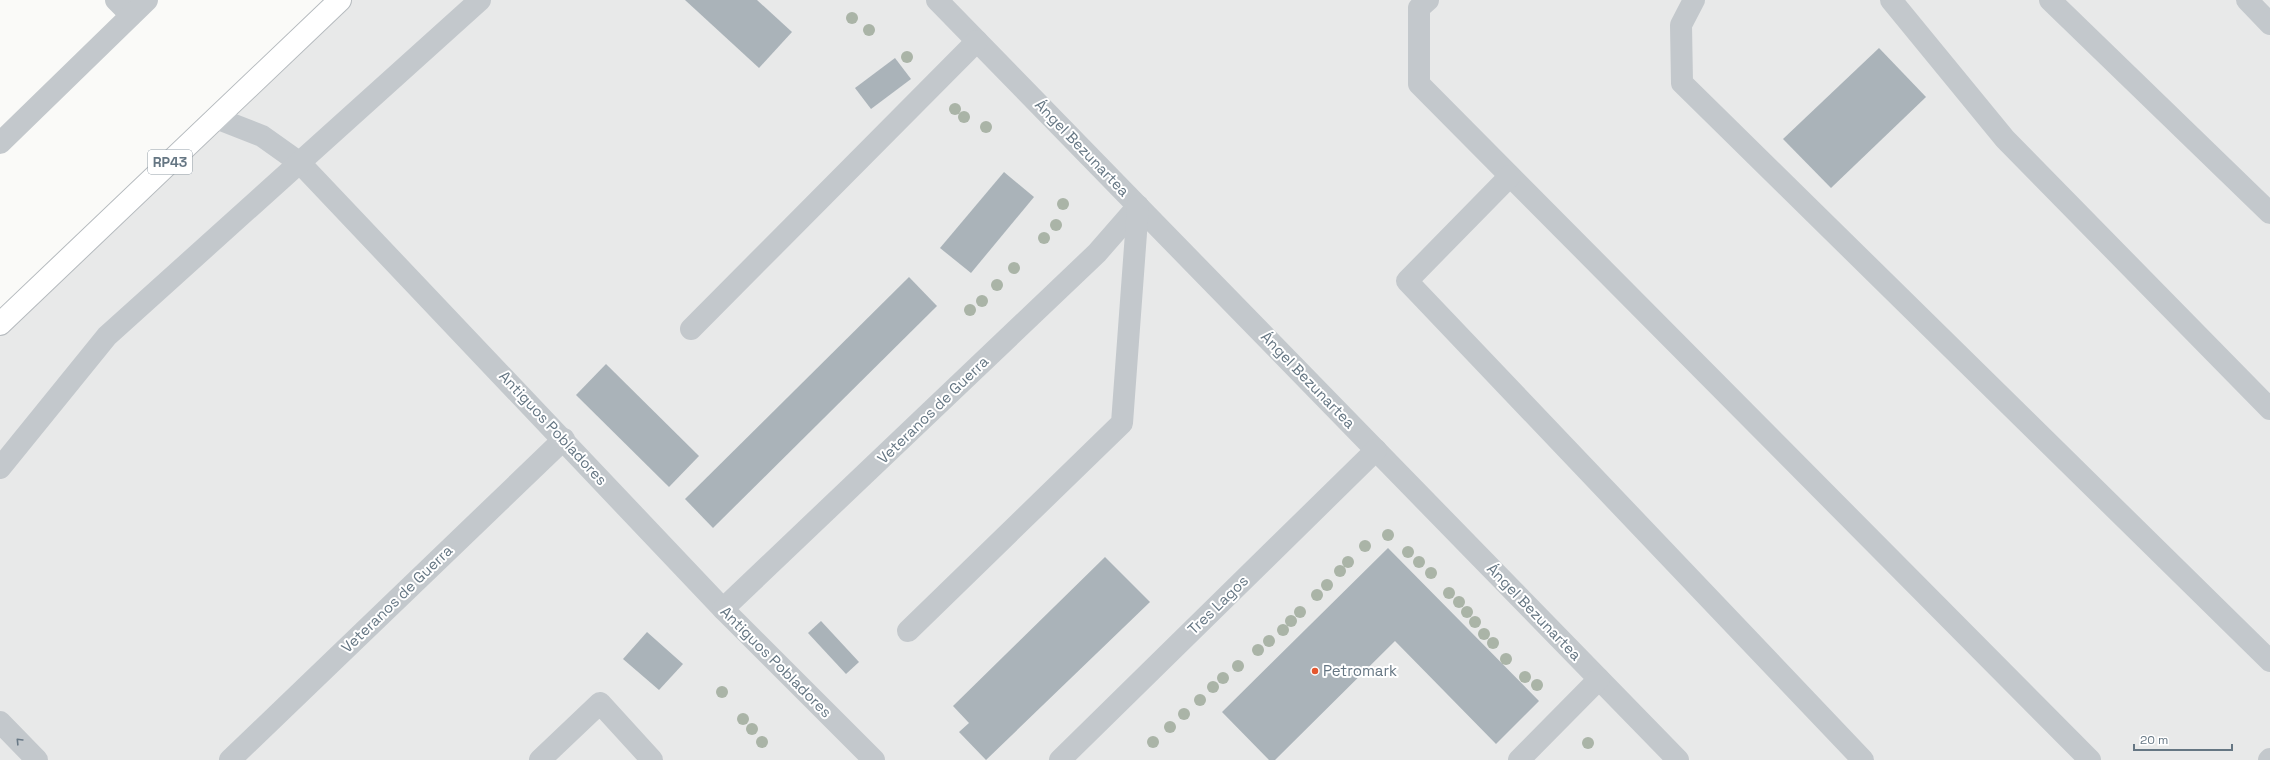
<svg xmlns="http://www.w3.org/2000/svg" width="2270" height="760" viewBox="0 0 2270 760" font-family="'Space Grotesk',sans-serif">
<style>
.built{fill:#e8e9e9}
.building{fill:#aab3b9}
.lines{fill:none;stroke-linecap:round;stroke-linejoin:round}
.major-casing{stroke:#b5babe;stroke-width:24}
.minor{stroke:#c3c8cc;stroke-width:22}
.major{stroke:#fff;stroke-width:22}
.tree{fill:#aab4a7}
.oneway{stroke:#6a7a87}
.poi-dot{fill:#e4572e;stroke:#fff;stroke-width:1.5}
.labels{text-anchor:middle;stroke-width:4;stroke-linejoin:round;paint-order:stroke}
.shield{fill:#fff;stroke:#939fa8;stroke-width:1}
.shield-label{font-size:14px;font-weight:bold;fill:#657683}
.street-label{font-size:15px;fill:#657683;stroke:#fff}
.poi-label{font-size:15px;fill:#657683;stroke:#fff;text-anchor:start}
</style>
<rect width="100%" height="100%" fill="#fafaf8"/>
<path class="built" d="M340 0H2270V760H0V324Z"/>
<g class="building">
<path d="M685 0H757L792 32 759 68Z"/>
<path d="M1879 48 1926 97 1831 188 1783 139Z"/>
<path d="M895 58 911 79 871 109 855 88Z"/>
<path d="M1004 172 1034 197 971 273 940 248Z"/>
<path d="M909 277 937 306 713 528 685 499Z"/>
<path d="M606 364 699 456 669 487 576 395Z"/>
<path d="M1388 548 1539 701 1496 744 1395 641 1275 760H1269L1222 712Z"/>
<path d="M1105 557 1150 602 986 760 959 732 969 723 953 706Z"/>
<path d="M821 621 859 662 846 674 808 633Z"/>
<path d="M647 632 683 664 659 690 623 659Z"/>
</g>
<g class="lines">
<g class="major-casing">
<path id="major" d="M0 324 340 0"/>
</g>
<g class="minor">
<path d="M116 0 131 15"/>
<path d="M937 0 1678 760"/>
<path d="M1428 0 1419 8V84L2090 760"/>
<path d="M1694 0 1681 25 1682 83 2270 661"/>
<path d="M1891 0 2005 139 2270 409"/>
<path d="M2050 0 2270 213"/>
<path d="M2247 0 2270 24"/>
<path d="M216 118 262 136 300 163 723 609 874 760"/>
<path d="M0 143 147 0"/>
<path d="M1510 176 1407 281 1863 760"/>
<path d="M691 329 977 41"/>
<path d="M0 468 107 336 480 0"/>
<path d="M723 609 1097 253 1138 206"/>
<path d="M908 631 1122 423 1138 206"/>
<path d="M0 722 37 760"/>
<path d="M230 760 564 439"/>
<path d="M540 760 600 703 652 760"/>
<path d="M1060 760 1376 450"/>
<path d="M1519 760 1599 679"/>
<path d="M2269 760 2270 759"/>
</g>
<use href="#major" class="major"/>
</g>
<g class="tree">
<circle cx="852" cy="18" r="6"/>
<circle cx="869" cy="30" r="6"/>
<circle cx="907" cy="57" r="6"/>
<circle cx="955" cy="109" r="6"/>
<circle cx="964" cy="117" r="6"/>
<circle cx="986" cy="127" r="6"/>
<circle cx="1063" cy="204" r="6"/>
<circle cx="1056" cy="225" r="6"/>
<circle cx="1044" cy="238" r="6"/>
<circle cx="1014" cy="268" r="6"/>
<circle cx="997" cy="285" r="6"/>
<circle cx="982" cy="301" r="6"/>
<circle cx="970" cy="310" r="6"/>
<circle cx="1388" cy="535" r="6"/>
<circle cx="1365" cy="546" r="6"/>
<circle cx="1408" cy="552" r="6"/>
<circle cx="1348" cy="562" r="6"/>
<circle cx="1419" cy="562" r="6"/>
<circle cx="1340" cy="571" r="6"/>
<circle cx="1431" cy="573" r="6"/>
<circle cx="1327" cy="585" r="6"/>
<circle cx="1449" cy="593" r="6"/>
<circle cx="1317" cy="595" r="6"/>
<circle cx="1459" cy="602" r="6"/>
<circle cx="1300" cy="612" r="6"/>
<circle cx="1467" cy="612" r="6"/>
<circle cx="1291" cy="621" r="6"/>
<circle cx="1475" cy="622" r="6"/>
<circle cx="1283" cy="630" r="6"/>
<circle cx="1484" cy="634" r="6"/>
<circle cx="1269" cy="641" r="6"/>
<circle cx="1493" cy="643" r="6"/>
<circle cx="1258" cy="650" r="6"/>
<circle cx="1506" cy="659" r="6"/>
<circle cx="1238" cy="666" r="6"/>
<circle cx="1525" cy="677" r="6"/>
<circle cx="1223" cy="678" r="6"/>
<circle cx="1537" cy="685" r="6"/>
<circle cx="1213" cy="687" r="6"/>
<circle cx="722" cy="692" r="6"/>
<circle cx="1200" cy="700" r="6"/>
<circle cx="1184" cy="714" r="6"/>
<circle cx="743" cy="719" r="6"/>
<circle cx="1170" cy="727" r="6"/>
<circle cx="752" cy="729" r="6"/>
<circle cx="762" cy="742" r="6"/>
<circle cx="1153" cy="742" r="6"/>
<circle cx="1588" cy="743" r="6"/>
</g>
<defs><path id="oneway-chevron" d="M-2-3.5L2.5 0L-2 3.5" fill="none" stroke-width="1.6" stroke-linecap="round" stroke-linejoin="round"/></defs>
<use class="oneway" href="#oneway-chevron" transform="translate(19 741) rotate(-134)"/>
<circle class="poi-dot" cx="1315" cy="671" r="4"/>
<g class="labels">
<rect class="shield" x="148" y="150" width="44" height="24" rx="3"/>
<g class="shield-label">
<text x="170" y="167">RP43</text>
</g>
<g class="street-label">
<text transform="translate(1082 148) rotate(46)" y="5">Ángel Bezunartea</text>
<text transform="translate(1308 380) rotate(46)" y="5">Ángel Bezunartea</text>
<text transform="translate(933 410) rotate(-44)" y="5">Veteranos de Guerra</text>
<text transform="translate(553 428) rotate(47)" y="5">Antiguos Pobladores</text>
<text transform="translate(397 599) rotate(-44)" y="5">Veteranos de Guerra</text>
<text transform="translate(1218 605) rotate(-44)" y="5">Tres Lagos</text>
<text transform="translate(1534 612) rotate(46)" y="5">Ángel Bezunartea</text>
<text transform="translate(776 662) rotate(45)" y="5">Antiguos Pobladores</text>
</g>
<g class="poi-label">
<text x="1323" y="676">Petromark</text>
</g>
</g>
<path d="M2134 744v6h98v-6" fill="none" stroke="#657683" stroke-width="2"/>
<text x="2140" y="744" font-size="12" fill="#657683" stroke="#ffffff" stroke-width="3" paint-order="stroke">20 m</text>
</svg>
